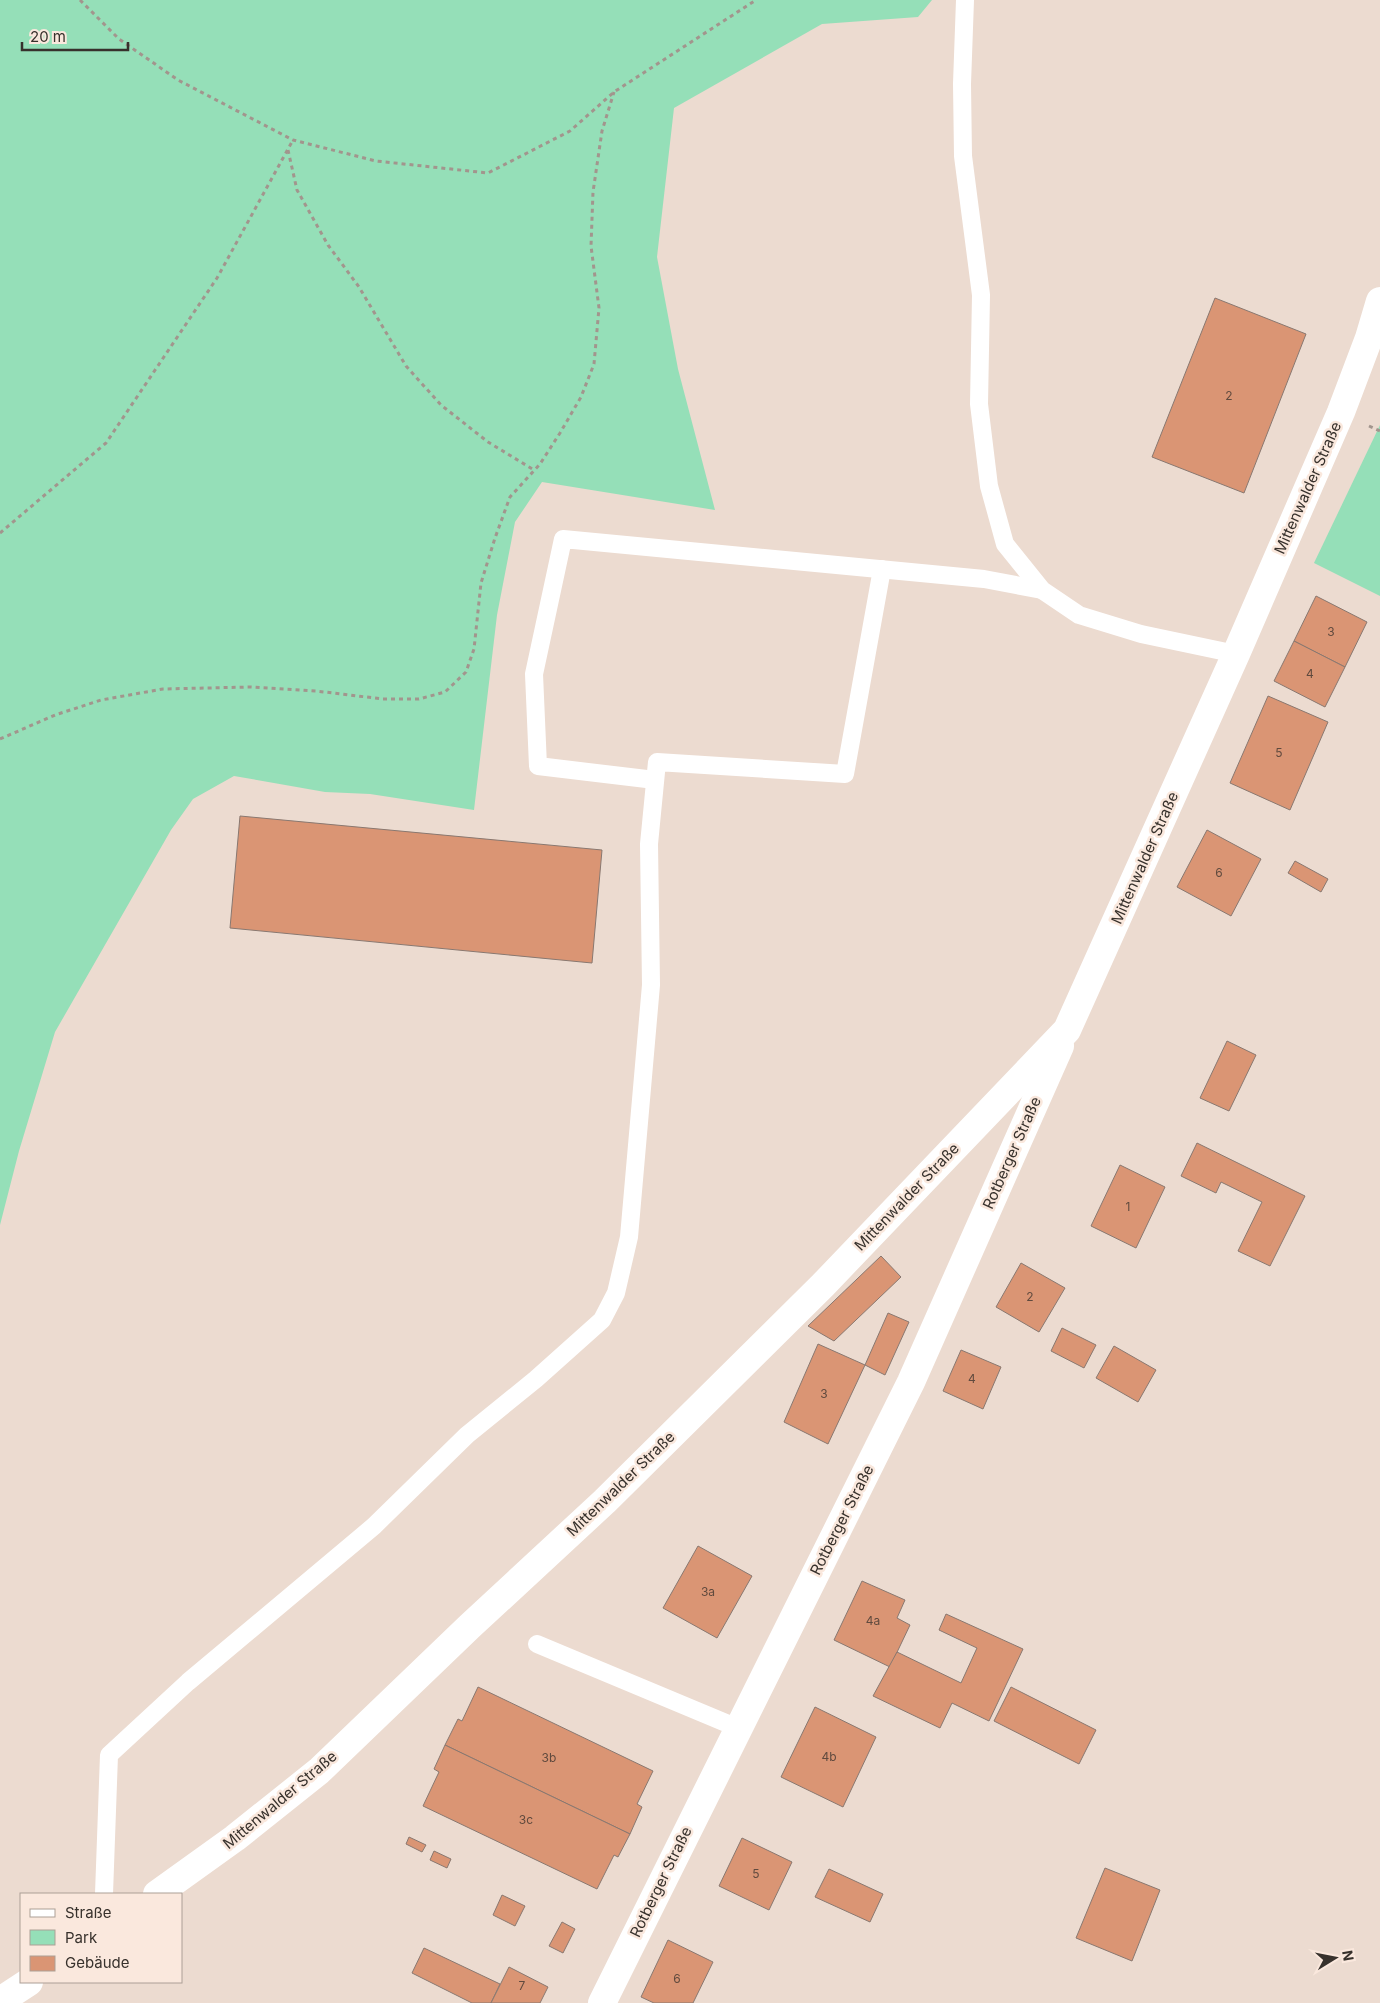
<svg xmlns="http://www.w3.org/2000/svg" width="1380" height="2003" viewBox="0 0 1380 2003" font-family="Inter,sans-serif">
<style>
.green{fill:#95dfb8}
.building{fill:#da9574;stroke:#897870}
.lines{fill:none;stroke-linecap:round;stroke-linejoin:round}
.path{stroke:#a2958d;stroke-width:3;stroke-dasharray:4 4;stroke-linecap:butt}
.service{stroke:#fff;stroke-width:18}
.minor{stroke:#fff;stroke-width:28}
.labels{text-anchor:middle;stroke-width:5;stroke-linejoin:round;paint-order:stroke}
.number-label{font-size:12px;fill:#604a3e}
.street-label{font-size:15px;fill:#37312c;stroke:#fae8dd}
</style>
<rect width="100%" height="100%" fill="#ecdbd0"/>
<g class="green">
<path d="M0 0H932L918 17 822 24 674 108 657 257 678 369 715 510 542 482 515 522 497 615 474 810 370 794 325 792 234 776 193 799 171 830 55 1032 19 1151 0 1225Z"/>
<path d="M1380 425V596L1314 563Z"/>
</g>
<g class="building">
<path d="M1215 298 1306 334 1244 493 1152 457Z"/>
<path d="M1316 596 1367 622 1345 667 1294 641Z"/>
<path d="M1294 641 1345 667 1325 707 1274 681Z"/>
<path d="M1268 696 1328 722 1290 810 1230 783Z"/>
<path d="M240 816 602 850 592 963 230 928Z"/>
<path d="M1207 830 1261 859 1231 916 1177 887Z"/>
<path d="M1295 861 1328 879 1321 892 1288 873Z"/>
<path d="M1227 1041 1256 1055 1229 1111 1200 1098Z"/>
<path d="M1197 1143 1305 1196 1270 1266 1238 1251 1262 1202 1221 1182 1216 1193 1181 1176Z"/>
<path d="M1120 1165 1165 1187 1136 1248 1091 1226Z"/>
<path d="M881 1256 901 1277 834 1341 808 1326Z"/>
<path d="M1021 1263 1065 1288 1039 1332 996 1307Z"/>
<path d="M888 1313 909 1322 885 1375 865 1365Z"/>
<path d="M1062 1328 1096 1345 1084 1368 1051 1351Z"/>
<path d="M818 1344 865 1365 828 1444 784 1422Z"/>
<path d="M1114 1346 1156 1370 1138 1402 1096 1378Z"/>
<path d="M961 1350 1001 1367 983 1409 943 1391Z"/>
<path d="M698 1546 752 1576 717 1638 663 1608Z"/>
<path d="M862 1581 905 1600 897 1618 910 1625 890 1667 834 1640Z"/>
<path d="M946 1614 1023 1649 989 1721 952 1703 940 1728 873 1696 897 1652 961 1683 977 1648 939 1630Z"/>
<path d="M478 1687 653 1771 637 1804 642 1807 630 1834 445 1745 458 1719 462 1721Z"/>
<path d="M1011 1687 1096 1730 1079 1764 994 1721Z"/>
<path d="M815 1707 876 1737 843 1807 781 1777Z"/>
<path d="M445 1745 630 1834 618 1857 614 1855 597 1889 423 1806 439 1772 434 1769Z"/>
<path d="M409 1837 426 1845 422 1852 406 1844Z"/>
<path d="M742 1838 792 1862 769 1910 719 1886Z"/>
<path d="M434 1851 451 1859 447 1868 430 1860Z"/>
<path d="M1105 1868 1160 1890 1132 1961 1076 1938Z"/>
<path d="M829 1869 883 1894 870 1922 815 1897Z"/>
<path d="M502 1895 525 1906 515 1926 493 1915Z"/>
<path d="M562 1922 575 1929 563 1953 549 1946Z"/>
<path d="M668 1940 713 1962 693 2003H654L641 1997Z"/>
<path d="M424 1948 500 1984 491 2003H472L412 1973Z"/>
<path d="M509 1967 548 1987 540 2003H491Z"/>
</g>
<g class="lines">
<g class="path">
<path d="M80 0 119 39 178 80 293 140 376 161 488 173 570 131 614 92 756 0"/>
<path d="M288 150 297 190 328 245 359 287 406 366 441 405 488 442 534 470"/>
<path d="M1369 426 1380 431"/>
<path d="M0 533 106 443 217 278 293 140"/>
<path d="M0 739 55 715 101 700 163 689 250 687 316 691 383 699H419L445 692 466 672 474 649 481 583 495 538 510 497 540 464 560 433 581 397 594 364 599 308 591 246 593 192 602 131 614 92"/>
</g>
<g class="service">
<path d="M965 0 962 84 963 156 981 295 979 404 989 486 1005 544 1042 590 1079 615 1141 634 1236 654"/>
<path d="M655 780 538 766 534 674 563 539 984 579 1042 590"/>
<path d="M537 1644 738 1728"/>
<path d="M104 1894 109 1755 188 1682 374 1526 467 1435 536 1379 602 1320 616 1293 629 1237 651 985 649 844 657 762 845 774 882 569"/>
</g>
<g class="minor">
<path d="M157 1894 235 1838 319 1771 470 1626 605 1501 823 1285 1067 1030 1236 654 1341 412 1369 338 1380 301"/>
<path d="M0 2001 29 1982"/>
<path d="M602 2003 911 1382 1060 1046"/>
</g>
</g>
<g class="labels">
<g class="number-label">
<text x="1229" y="400">2</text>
<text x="1331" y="636">3</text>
<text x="1310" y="678">4</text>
<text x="1279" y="757">5</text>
<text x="1219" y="877">6</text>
<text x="1128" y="1211">1</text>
<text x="1030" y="1301">2</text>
<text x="972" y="1383">4</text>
<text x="824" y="1398">3</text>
<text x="708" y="1596">3a</text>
<text x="873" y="1625">4a</text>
<text x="829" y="1761">4b</text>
<text x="549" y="1762">3b</text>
<text x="526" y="1824">3c</text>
<text x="756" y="1878">5</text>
<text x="677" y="1983">6</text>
<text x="522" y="1990">7</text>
</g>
<g class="street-label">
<text transform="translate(1308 488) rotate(-66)" y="5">Mittenwalder Straße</text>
<text transform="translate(1145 858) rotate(-66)" y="5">Mittenwalder Straße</text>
<text transform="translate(1012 1153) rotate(-66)" y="5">Rotberger Straße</text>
<text transform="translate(907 1197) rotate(-46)" y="5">Mittenwalder Straße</text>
<text transform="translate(621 1484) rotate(-44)" y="5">Mittenwalder Straße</text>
<text transform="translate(842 1520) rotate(-63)" y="5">Rotberger Straße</text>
<text transform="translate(280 1800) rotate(-40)" y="5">Mittenwalder Straße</text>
<text transform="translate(661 1882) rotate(-64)" y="5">Rotberger Straße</text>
</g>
</g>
<rect x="20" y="1893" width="162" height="90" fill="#fae8dd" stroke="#ac9f96"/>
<rect x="30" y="1909" width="25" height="8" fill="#ffffff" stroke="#ac9f96"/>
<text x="65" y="1918" font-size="15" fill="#37312c">Straße</text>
<rect x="30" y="1930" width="25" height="15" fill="#95dfb8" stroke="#ac9f96"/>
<text x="65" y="1943" font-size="15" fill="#37312c">Park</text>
<rect x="30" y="1956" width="25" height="15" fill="#da9574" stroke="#ac9f96"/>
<text x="65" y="1968" font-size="15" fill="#37312c">Gebäude</text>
<g transform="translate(1335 1958) rotate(80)" stroke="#fae8dd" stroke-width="4" paint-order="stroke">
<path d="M0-4L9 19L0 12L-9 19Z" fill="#37312c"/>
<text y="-8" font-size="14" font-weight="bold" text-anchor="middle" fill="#37312c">N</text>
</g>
<path d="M22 42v8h106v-8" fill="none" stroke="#37312c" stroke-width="2.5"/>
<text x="30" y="42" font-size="15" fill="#37312c" stroke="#fae8dd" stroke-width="4" paint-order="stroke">20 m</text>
</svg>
